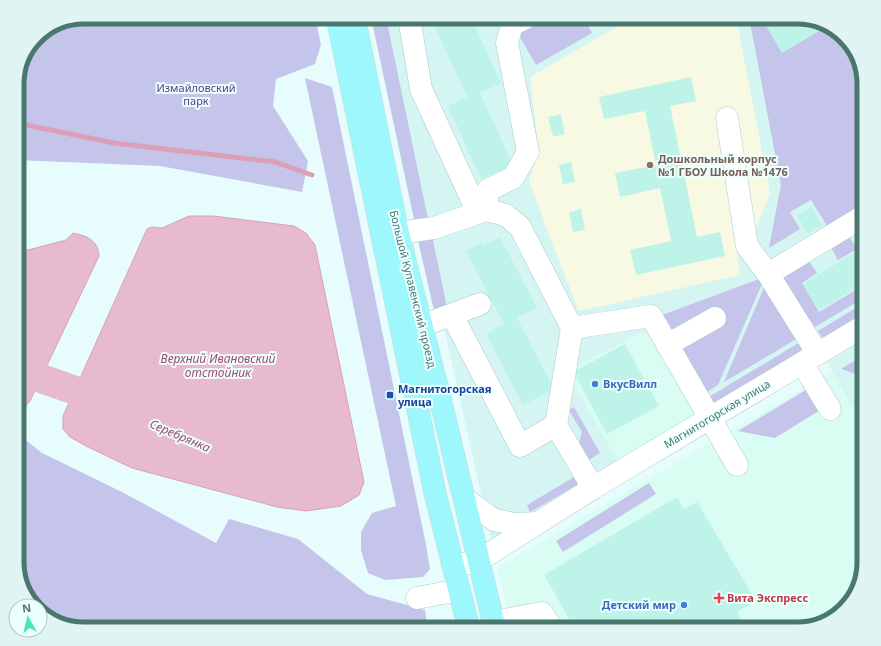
<svg xmlns="http://www.w3.org/2000/svg" width="881" height="646" viewBox="0 0 881 646" font-family="'Noto Sans',sans-serif">
<style>
.residential{fill:#d5f5f3}
.commercial{fill:#dafdf3}
.education{fill:#f8f9e3}
.green{fill:#c5c4eb}
.water{fill:#e7bace;stroke:#d9a0b8}
.lines{fill:none;stroke-linecap:round;stroke-linejoin:round}
.stream{stroke:#d9a0b8;stroke-width:5}
.river{stroke:#e7bace;stroke-width:29}
.building{fill:#bef3e9}
.minor-casing{stroke:#a9cdc8;stroke-width:23}
.major-casing{stroke:#ccd9d6;stroke-width:23}
.minor{stroke:#fff;stroke-width:22}
.major{stroke:#9ef7fc;stroke-width:22}
.education-dot{fill:#8d6e63;stroke:#edffff;stroke-width:1.5}
.shop-dot{fill:#3f7fe0;stroke:#edffff;stroke-width:1.5}
.transit-dot{fill:#1a4fb4;stroke:#edffff;stroke-width:1.5}
.health-dot{fill:#e0444e;stroke:#edffff;stroke-width:1.5}
.labels{text-anchor:middle;stroke-width:4;stroke-linejoin:round;paint-order:stroke}
.park-label{font-size:11px;fill:#504789;stroke:#edffff}
.education-label{font-size:11px;font-weight:bold;fill:#785e54;stroke:#edffff;text-anchor:start}
.street-label{font-size:11px;fill:#4a776d;stroke:#edffff}
.shop-label{font-size:11px;font-weight:bold;fill:#366cbe;stroke:#edffff;text-anchor:start}
.transit-label{font-size:11px;font-weight:bold;fill:#164399;stroke:#edffff;text-anchor:start}
.health-label{font-size:11px;font-weight:bold;fill:#be3a42;stroke:#edffff;text-anchor:start}
.water-label{font-size:12px;font-style:italic;fill:#a04c6f;stroke:#edffff}
.rim{fill:none;stroke:#4a776d;stroke-width:5}
</style>
<rect width="100%" height="100%" fill="#e7fcfd"/>
<path class="residential" d="M375 17H797L838 31 857 54 864 84V430L819 347 491 539Z"/>
<g class="commercial">
<path d="M648 329 697 416 619 463 567 372Z"/>
<path d="M832 371 864 430V562L850 603 827 622 797 629H513L497 568Z"/>
</g>
<path class="education" d="M634 17H736L770 193 750 245 737 251 740 275 579 311 552 243 529 180 539 151 530 77Z"/>
<g class="green">
<path d="M84 17H315L321 45 315 64 276 79 273 106 308 161 302 192 160 166 17 160V79L40 34Z"/>
<path d="M371 17H386L429 224H415Z"/>
<path d="M543 17H583L592 33 536 65 517 32Z"/>
<path d="M749 17H797L838 31 857 54 864 84V208L829 229 811 200 790 212 800 229 769 248 781 185Z"/>
<path d="M305 78 332 87 426 545 430 569 423 577 385 580 368 573 361 550V532L372 513 396 506Z"/>
<path d="M431 231 448 312 435 315 416 232Z"/>
<path d="M847 233 857 249 838 260 829 244Z"/>
<path d="M806 256 817 273 802 283 819 312 864 285V298L808 331 775 276Z"/>
<path d="M765 277 718 385 707 392 662 315Z"/>
<path d="M768 278 803 335 724 382Z"/>
<path d="M864 303V314L823 338 818 331Z"/>
<path d="M802 341 806 348 712 405 707 398Z"/>
<path d="M864 355V369L856 374 841 369Z"/>
<path d="M809 388 822 409 775 438 738 431Z"/>
<path d="M574 407 600 453 584 463 579 443 582 432 569 410Z"/>
<path d="M17 433 42 453 122 492 216 543 229 519 298 539 367 594 425 610 428 629H84L43 615 40 611V606H36L24 592 17 566Z"/>
<path d="M579 474 584 481 530 512 527 505Z"/>
<path d="M649 483 656 494 563 552 556 541Z"/>
</g>
<g class="water">
<path d="M189 216H213L294 226 306 233 315 245 364 482 359 495 341 506 306 511 277 507 132 468 86 446 70 437 63 429V416L147 229 152 227 162 228Z"/>
<path d="M73 233C87 236 98 240 99 256L30 401 23 409H17V250H28L66 240Z"/>
</g>
<g class="lines">
<path class="stream" d="M17 123 114 143 275 162 312 175"/>
<path class="river" d="M17 370 74 390 110 406"/>
</g>
<g class="building">
<path d="M444 17H490L475 26 501 83 480 93 513 165 481 179 448 106 467 97 433 22Z"/>
<path d="M761 17H797L817 24 821 30 782 53Z"/>
<path d="M691 77 696 101 670 106 697 237 720 232 725 256 636 275 630 250 671 241 660 188 620 197 615 173 656 165 645 111 604 119 599 97Z"/>
<path d="M561 114 565 134 553 137 548 117Z"/>
<path d="M571 162 575 182 563 184 559 165Z"/>
<path d="M811 207 822 225 808 234 797 215Z"/>
<path d="M581 209 585 230 573 232 569 212Z"/>
<path d="M500 237 537 308 517 318 554 389 523 405 486 334 504 324 466 251 481 243 482 246Z"/>
<path d="M864 247V283L819 310 803 284Z"/>
<path d="M625 344 659 406 607 434 573 372Z"/>
<path d="M677 497 684 509 697 502 756 601 737 612 744 623 734 629H575L544 575Z"/>
</g>
<g class="lines">
<g class="minor-casing">
<g id="minor">
<path d="M409 17 421 89 478 213"/>
<path d="M727 118 747 246 768 274"/>
<path d="M486 210 506 215 520 227 572 328 651 316 737 465"/>
<path d="M398 233 434 228 486 210 488 190 513 178 528 152 507 43 512 25 527 17"/>
<path d="M452 315 520 446 556 425 593 488"/>
<path d="M421 326 480 304"/>
<path d="M667 345 715 318"/>
<path d="M818 354 768 274 864 216"/>
<path d="M802 363 830 409"/>
<path d="M556 425 572 328"/>
<path d="M464 498 494 520 515 524 537 523"/>
<path d="M453 566 478 561 593 488 864 326"/>
<path d="M417 598 459 590"/>
<path d="M493 622 542 613 552 629"/>
</g>
</g>
<g class="major-casing">
<g id="major">
<path d="M337 17 435 493 469 629"/>
<path d="M354 17 398 233 440 398 495 629"/>
</g>
</g>
<use href="#minor" class="minor"/>
<use href="#major" class="major"/>
</g>
<circle class="education-dot" cx="650" cy="165" r="4"/>
<g class="shop-dot">
<circle cx="595" cy="384" r="4"/>
<circle cx="684" cy="605" r="4"/>
</g>
<rect class="transit-dot" x="386" y="391" width="8" height="8" rx="2"/>
<path class="health-dot" d="M717 592h4v4h4v4h-4v4h-4v-4h-4v-4h4z"/>
<g class="labels">
<g class="park-label">
<text x="196" y="92">Измайловский<tspan x="196" dy="13">парк</tspan></text>
</g>
<g class="education-label">
<text x="658" y="163">Дошкольный корпус<tspan x="658" dy="13">№1 ГБОУ Школа №1476</tspan></text>
</g>
<g class="street-label">
<text transform="translate(413 289) rotate(76)" y="4">Большой Купавенский проезд</text>
<text transform="translate(717 414) rotate(-31)" y="4">Магнитогорская улица</text>
</g>
<g class="shop-label">
<text x="603" y="388">ВкусВилл</text>
<text x="676" y="609" text-anchor="end">Детский мир</text>
</g>
<g class="transit-label">
<text x="398" y="393">Магнитогорская<tspan x="398" dy="13">улица</tspan></text>
</g>
<g class="health-label">
<text x="727" y="602">Вита Экспресс</text>
</g>
<g class="water-label">
<text x="218" y="363">Верхний Ивановский<tspan x="218" dy="14">отстойник</tspan></text>
<text transform="translate(180 436) rotate(23)" y="4">Серебрянка</text>
</g>
</g>
<path d="M0 0H881V646H0ZM84 24H797A60 60 0 0 1 857 84V562A60 60 0 0 1 797 622H84A60 60 0 0 1 24 562V84A60 60 0 0 1 84 24Z" fill="#e0f4f3" fill-rule="evenodd"/>
<path class="rim" d="M84 24H797A60 60 0 0 1 857 84V562A60 60 0 0 1 797 622H84A60 60 0 0 1 24 562V84A60 60 0 0 1 84 24Z"/>
<g transform="translate(28 618) rotate(352)"><circle r="19" fill="#edffff" stroke="#acc9c5"/>
<path d="M0-3L7 15L0 10L-7 15Z" fill="#4ae8b0"/>
<text y="-6" font-size="11" font-weight="bold" text-anchor="middle" fill="#4a776d">N</text>
</g>
</svg>
